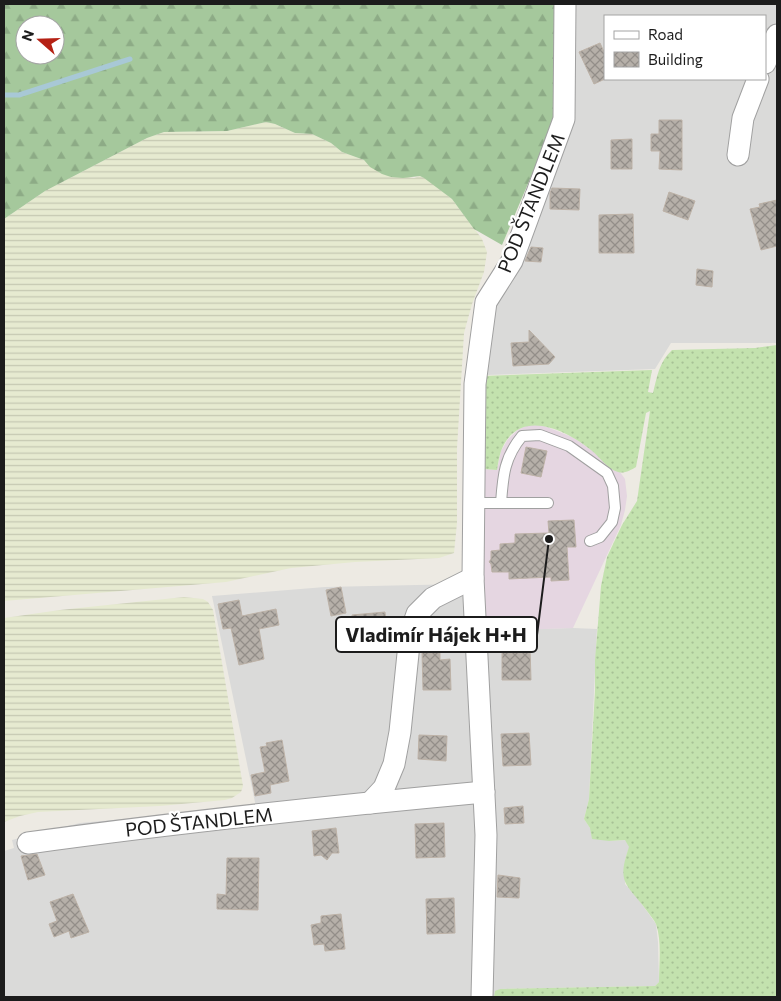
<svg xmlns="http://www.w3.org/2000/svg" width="781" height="1001" viewBox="0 0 781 1001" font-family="Commissioner,sans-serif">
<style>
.residential{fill:#dadad9;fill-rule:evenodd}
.industrial{fill:#e5d6e1}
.farmland{fill:url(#farmland-rules)}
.grass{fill:url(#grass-dots)}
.forest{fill:url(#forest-firs);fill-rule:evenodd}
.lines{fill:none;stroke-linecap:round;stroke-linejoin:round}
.stream{stroke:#a8c8d6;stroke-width:5}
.building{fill:url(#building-cross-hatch);stroke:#bdb2a7}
.service-casing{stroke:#a0a0a0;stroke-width:12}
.minor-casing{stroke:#a0a0a0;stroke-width:23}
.service{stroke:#fff;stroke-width:10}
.minor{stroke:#fff;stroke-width:21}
.labels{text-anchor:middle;stroke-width:4.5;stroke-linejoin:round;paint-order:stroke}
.street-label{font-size:19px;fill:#1c1c1c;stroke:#fff}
.leader{fill:none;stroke:#1c1c1c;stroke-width:2}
.callout-dot{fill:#1c1c1c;stroke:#fff;stroke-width:2}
.callout{fill:#fff;stroke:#1c1c1c;stroke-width:2}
.callout-label{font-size:20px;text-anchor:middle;font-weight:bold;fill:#1c1c1c}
</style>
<defs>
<pattern id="farmland-rules" width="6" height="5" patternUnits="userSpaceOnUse" patternTransform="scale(1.25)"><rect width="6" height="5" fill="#e6ead0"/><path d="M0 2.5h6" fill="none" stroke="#c5c8b2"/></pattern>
<pattern id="grass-dots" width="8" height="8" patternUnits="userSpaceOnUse" patternTransform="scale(1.25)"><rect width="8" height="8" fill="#c3e2ae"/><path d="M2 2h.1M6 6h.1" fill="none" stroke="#a7c195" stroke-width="1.8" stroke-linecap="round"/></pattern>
<pattern id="forest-firs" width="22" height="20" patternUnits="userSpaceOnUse" patternTransform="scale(1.25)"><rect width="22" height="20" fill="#a5c89c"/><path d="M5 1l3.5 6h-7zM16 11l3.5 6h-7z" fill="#8dab86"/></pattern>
<pattern id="building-cross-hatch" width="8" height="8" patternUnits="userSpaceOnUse" patternTransform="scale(1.25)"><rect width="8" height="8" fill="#b6b0a9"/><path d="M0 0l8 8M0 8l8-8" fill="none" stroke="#938e89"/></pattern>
</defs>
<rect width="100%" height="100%" fill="#edeae3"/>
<g class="residential">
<path d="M573 4H777V343H671L655 369 486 375 488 307 575 119ZM605 16H765V79H605Z"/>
<path d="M463 584 465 631 573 628 597 629 589 799 584 819 590 828 609 841 626 840 629 847 625 860V884L636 896 656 924 658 942 659 982 655 986 500 989 494 997H4V851L14 848 12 840 80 823 256 807 212 596 325 587Z"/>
</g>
<path class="industrial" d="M528 425H542L572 437 592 450 610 467 620 472 625 479 627 496 625 510 621 525 573 628 484 631V469L497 470 501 451 508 439 519 429Z"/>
<g class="farmland">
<path d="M266 122 275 124 295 133 312 134 331 143 342 152 364 160 380 173 414 178 420 176 425 178 452 199 482 239 487 252 484 272 472 304 464 333 457 448V523L454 553 439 558 355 562 291 568 226 582 4 601V219L45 191 147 138 164 132 227 131Z"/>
<path d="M184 597 203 599 208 602 213 610 243 786 241 792 232 798 225 800 160 806 38 812 20 816 4 822V618L60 610Z"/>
</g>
<path class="grass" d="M777 345V997H494L495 991 500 989 655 986 659 982C659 964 662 941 656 924 654 920 650 915 647 911 627 883 616 885 629 847L625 840 609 841 592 839 590 828 584 819 589 799 595 690V660L601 586 607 557 622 525 637 501 650 411 646 413 636 467C631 470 624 474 618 472 607 469 600 457 591 450 565 429 518 407 501 451 499 457 498 464 497 470L484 469 483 376 652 370 648 392 653 393C657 377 659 362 672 350L755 348Z"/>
<path class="forest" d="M4 4H558L561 106 502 245 474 229 452 199 424 178 420 176 403 178 391 177 382 174 370 167 364 160 342 152 331 143 312 134 295 133 275 124 266 122 227 131 164 132 147 138 45 191 4 219ZM25 25H55V55H25Z"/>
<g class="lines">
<path class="stream" d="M4 95H19L130 59"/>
</g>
<g class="building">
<path d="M600 43 605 54V79L594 84 579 52Z"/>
<path d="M659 120H682V170L659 169 660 151H651V134H659Z"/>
<path d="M632 139V169H611V140Z"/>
<path d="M552 188 580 189 579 210 550 209V193Z"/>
<path d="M669 192 695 201 688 220 663 211Z"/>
<path d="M777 200V246L761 250 750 209 760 207 759 204Z"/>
<path d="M633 214 634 253H599V215Z"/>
<path d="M531 247 543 248 541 262 525 261Z"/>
<path d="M697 269 713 271 712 287 696 285Z"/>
<path d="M529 330 555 357 549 364 513 366 511 343 529 342Z"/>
<path d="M526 447 547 451 541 477 521 473Z"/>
<path d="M574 520 576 547H567L569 580 551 581V577L509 579V572H492L491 564 489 562 491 559V551L500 550V544L515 543V534L549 533 548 521Z"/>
<path d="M341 587 346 613 331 616 326 590Z"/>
<path d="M239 600 242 616 276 609 279 625 259 629 264 659 239 665 231 628 223 629 218 604Z"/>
<path d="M385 612 388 647 354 649 352 615Z"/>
<path d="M530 648 531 680H502V649Z"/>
<path d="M422 652H440V660L450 659 451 690H423Z"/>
<path d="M529 733 531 765 503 766 501 734Z"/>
<path d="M419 735 447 736 446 761 418 759Z"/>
<path d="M282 740 289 781 270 785 271 793 255 796 251 775 265 772 260 747 267 746 266 743Z"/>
<path d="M523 806 524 823 505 824 504 808Z"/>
<path d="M444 823 445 857 416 858 415 824Z"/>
<path d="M336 828 339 853H332L327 860 321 855 314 856 312 831Z"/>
<path d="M37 854 45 875 28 880 21 856Z"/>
<path d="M227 858H259L258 910 217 909V894L226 895Z"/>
<path d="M498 875 520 878 519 898 497 897Z"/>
<path d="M73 894 89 932 71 938 69 931 54 937 49 924 57 921 50 902Z"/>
<path d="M454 898 455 933 427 934 426 899Z"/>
<path d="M341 914 345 949 325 951 324 944 314 945 311 925 321 923V916Z"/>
</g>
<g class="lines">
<g class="service-casing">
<g id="service">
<path d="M473 503H548"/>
<path d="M501 503C503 476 504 458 522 436L540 435 569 446 607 473 613 486 615 508 612 522 600 537 590 541"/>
</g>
</g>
<g class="minor-casing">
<g id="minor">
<path d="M765 63 777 35"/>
<path d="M738 155 743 118 758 79"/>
<path d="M370 803 384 788 394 764 400 732 410 634 417 614 433 598 473 578"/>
<path d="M28 843C180 822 332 806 484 792"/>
<path d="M482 997 486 835 473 578 475 384 486 302 512 261 564 119 565 4"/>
</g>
</g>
<use href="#service" class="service"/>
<use href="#minor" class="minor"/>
</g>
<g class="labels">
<g class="street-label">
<text transform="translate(531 203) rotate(-68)" y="7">POD ŠTANDLEM</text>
<text transform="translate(199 822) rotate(-6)" y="7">POD ŠTANDLEM</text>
</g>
</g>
<path class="leader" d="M549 539L537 635"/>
<circle class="callout-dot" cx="549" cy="539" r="5"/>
<rect class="callout" x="336" y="617" width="201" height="35" rx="5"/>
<g class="callout-label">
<text x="436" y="642">Vladimír Hájek H+H</text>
</g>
<rect width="781" height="1001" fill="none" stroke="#1c1c1c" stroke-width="10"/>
<rect x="604" y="15" width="162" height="65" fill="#ffffff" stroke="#a4a4a4"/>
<rect x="614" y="31" width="25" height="8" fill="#ffffff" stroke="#a4a4a4"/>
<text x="648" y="40" font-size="15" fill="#1c1c1c">Road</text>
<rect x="614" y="52" width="25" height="15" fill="url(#building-cross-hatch)" stroke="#a4a4a4"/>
<text x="648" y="65" font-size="15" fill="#1c1c1c">Building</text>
<g transform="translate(40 40) rotate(290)"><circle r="24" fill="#ffffff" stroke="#a4a4a4"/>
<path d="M0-4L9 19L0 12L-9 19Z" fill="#b52114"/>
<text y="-8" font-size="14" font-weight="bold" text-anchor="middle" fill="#1c1c1c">N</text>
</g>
</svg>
